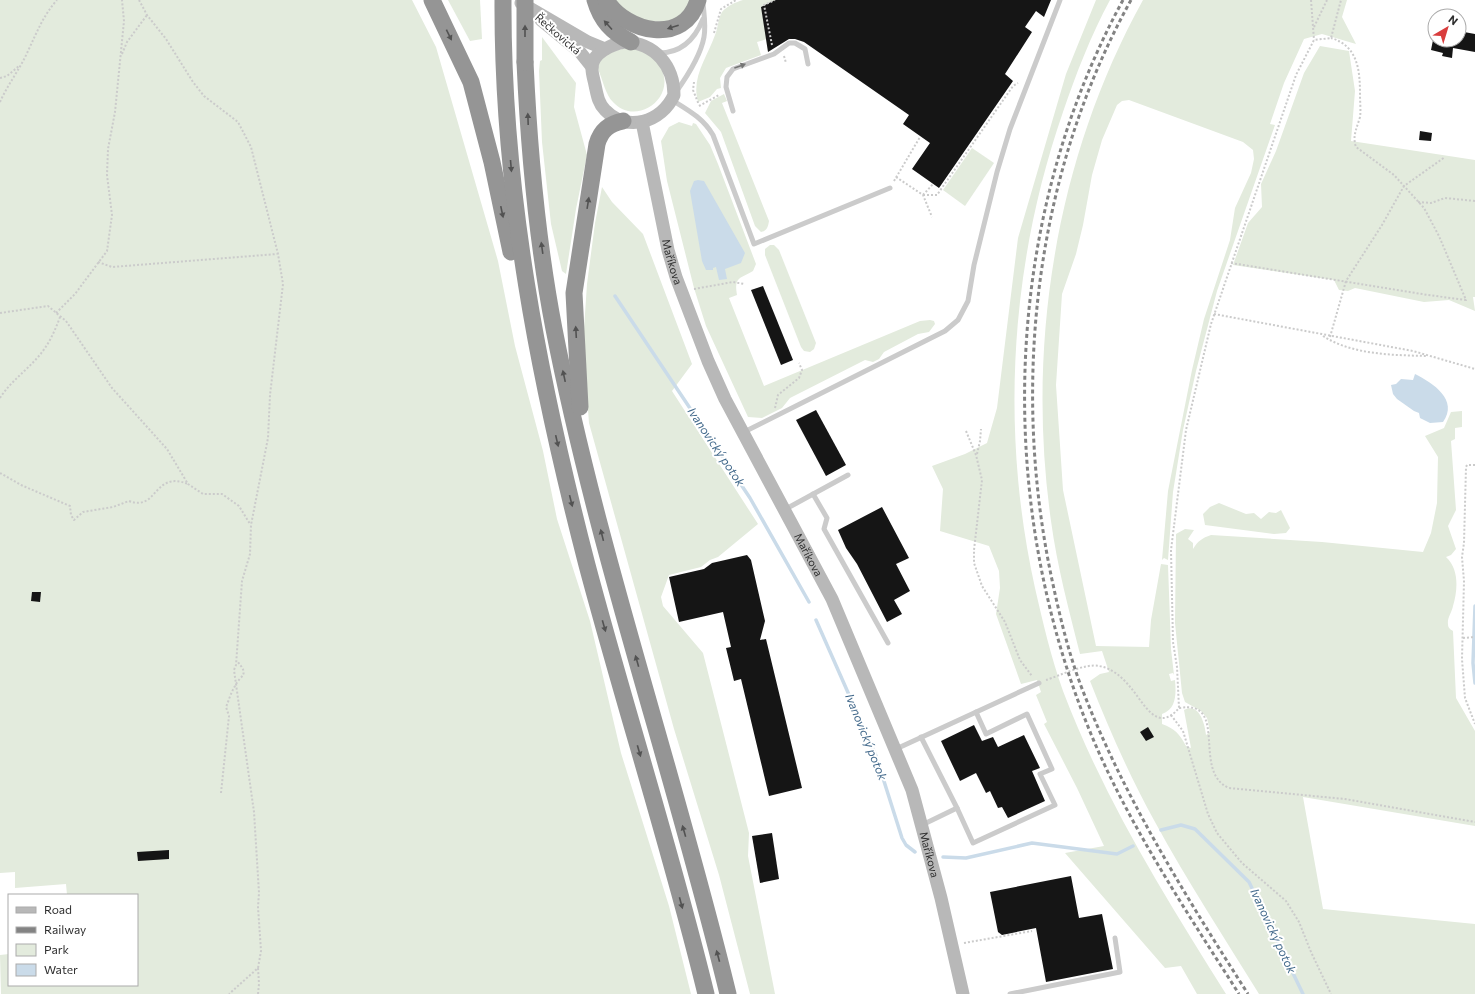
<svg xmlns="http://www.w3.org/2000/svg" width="1475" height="994" viewBox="0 0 1475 994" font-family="Commissioner,sans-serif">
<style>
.green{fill:#e3ebdd}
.water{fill:#cadbe9}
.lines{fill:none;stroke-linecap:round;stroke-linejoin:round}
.stream{stroke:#cadbe9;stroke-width:3.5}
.building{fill:#151515}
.path{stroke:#cbcbcb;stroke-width:2;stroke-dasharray:2 2;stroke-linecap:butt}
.lane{stroke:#cbcbcb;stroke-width:5}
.secondary{stroke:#b8b8b8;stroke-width:13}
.highway{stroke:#959595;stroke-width:17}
.rail{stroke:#838383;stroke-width:3;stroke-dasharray:4 3;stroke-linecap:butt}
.highway-bridge{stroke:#959595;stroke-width:17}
.oneway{fill:#525252}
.oneway2{fill:#757575}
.labels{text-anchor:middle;stroke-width:4;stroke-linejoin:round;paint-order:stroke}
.street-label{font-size:11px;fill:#2e2e2e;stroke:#fff}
.water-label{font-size:12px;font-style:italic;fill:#42698b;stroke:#fff}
</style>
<rect width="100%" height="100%" fill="#fff"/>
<g class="green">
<path d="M0 0H412L436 47 498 261 515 346 543 451 557 519 590 621 621 753 669 906 691 994H1L0 955 9 954V985H137V895H67L66 884 15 888V872L0 873Z"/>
<path d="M448 0H480L482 39 470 41Z"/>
<path d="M612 0H692L676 22 638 21Z"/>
<path d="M743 0H775L761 7 767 39 757 42 761 55 726 68 720 78 721 88 717 89 710 97 698 102C691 77 707 58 715 35 718 29 718 18 722 12 727 6 736 2 743 0Z"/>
<path d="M1096 0H1110C1091 35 1076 74 1063 112 1010 265 1000 430 1035 588 1043 623 1051 657 1063 691 1104 799 1165 897 1226 994H1197L1181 966 1165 968 1065 853 1104 846 1077 788 1044 724 1047 722 1036 695 1041 692 1037 680 1021 684 996 614 1000 588 999 571 989 546 940 531 943 489 932 466 965 454 987 443 997 408 1018 238 1066 74Z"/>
<path d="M1143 0H1347L1342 17 1356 44 1322 34 1304 39 1284 83 1270 124 1275 125 1217 291 1196 371 1183 430 1173 492 1168 560 1164 558 1162 560 1168 491 1192 370 1204 319 1230 240 1235 208 1251 173 1254 159 1253 150 1243 142 1129 100 1122 101 1117 105 1102 140 1092 175 1083 225 1076 254 1062 294 1056 385 1063 490 1096 646 1149 647 1151 620 1161 564 1168 565 1171 649 1174 675 1173 673 1169 674 1171 681 1175 680C1176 693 1177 709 1162 714V724C1175 729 1179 733 1186 746L1191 748 1184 710C1199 702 1205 724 1206 735L1210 732 1207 718 1201 711 1185 702 1182 693 1175 623 1176 534 1185 529 1194 530 1188 539 1193 543V549C1198 541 1202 538 1211 535L1322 542 1423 552 1431 533 1437 503 1438 457 1425 436 1444 428 1451 412 1462 411V427L1455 428V439L1451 441 1456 510 1448 526 1456 549 1451 555 1446 557C1459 569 1458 589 1453 606 1452 612 1447 618 1448 624 1448 628 1450 629 1453 631L1456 698 1475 731V826L1303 797 1323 909 1475 924V994H1259C1224 937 1187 881 1155 822 1130 777 1109 729 1090 681L1100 674 1109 672 1102 651 1080 654C1069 610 1057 566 1051 521 1026 345 1056 157 1143 0Z"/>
<path d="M542 37 576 83 574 107 587 155 576 209 566 274 562 271 551 224 542 142 539 71 540 61 542 60Z"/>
<path d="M1320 46 1349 51 1355 91 1351 141 1475 160V297H1473L1475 311 1449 300 1424 302 1355 288 1348 291 1339 290 1334 280 1233 265 1248 223 1262 207 1261 184 1276 151 1304 73Z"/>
<path d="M628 48C633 49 638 49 643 51 650 53 655 59 659 65 680 96 636 128 613 102 606 96 602 78 598 69 599 54 616 50 628 48Z"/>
<path d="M724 94 727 101 722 103 769 221C768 227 767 231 761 232L755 226 721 132 705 113 711 101Z"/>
<path d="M679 122 692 126 693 123 696 124 710 145 718 164 756 264 753 271C739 279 734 277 737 295L729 298 764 386 920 321 930 320 934 321 935 324 929 332 918 334 884 352 879 359 873 362 865 360 790 398 782 408 762 418 748 417 706 326 694 288 667 181 661 141 669 127Z"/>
<path d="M972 148 994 163 965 206 943 190Z"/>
<path d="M602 187 612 202 643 234 692 364 672 391 758 524 718 557 710 560 701 567 669 575 661 597 663 606 703 653 749 833 748 856 775 994H750L719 875 674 729 589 423 583 344 587 284 595 223Z"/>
<path d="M770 245H774L779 250 816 343 814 349 810 352 804 351 801 347 765 255V249Z"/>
<path d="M1219 503 1246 514 1254 513 1261 519 1269 512 1276 513 1281 510 1290 528 1286 533 1274 534 1205 525 1203 514 1210 507Z"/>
</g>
<g class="water">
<path d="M698 180 704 181 745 253 741 263 725 269 727 279 719 280 716 267 713 268V270H706L702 261 690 191 694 181Z"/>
<path d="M1415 374C1433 383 1459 400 1443 422L1430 423 1420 418 1419 413 1414 411 1397 399 1393 394 1391 385 1396 384 1401 379 1413 380Z"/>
</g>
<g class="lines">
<g class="stream">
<path d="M615 296 750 498 809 602"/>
<path d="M1475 606 1473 663 1475 683"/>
<path d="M816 620 876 756 902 838 906 845 915 852"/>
<path d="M1161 830 1181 825 1195 829 1249 882 1303 994"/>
<path d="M943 857 966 858 1032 843 1117 854 1133 846"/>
</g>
</g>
<g class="building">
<path d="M775 0H1051L1044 17 1036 11 1025 27 1032 32 1005 74 1013 81 939 188 912 169 930 143 903 124 909 115 804 42 795 39H789L768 52 761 7Z"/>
<path d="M1464 32 1475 34V52L1453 48 1452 58 1442 56 1443 53 1431 50 1433 40H1459V37L1463 38Z"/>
<path d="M1420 131 1432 133 1431 141 1419 140Z"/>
<path d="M763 286 793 360 781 365 751 290Z"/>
<path d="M816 410 846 465 826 476 796 420Z"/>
<path d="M882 507 909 558 896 564 910 591 894 600 902 614 887 622 857 564 846 548 838 530Z"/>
<path d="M747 555 751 560 765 621 760 640 766 639 802 788 769 796 741 679 734 681 726 648 731 647 723 612 679 622 669 577 704 569 712 563Z"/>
<path d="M32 592H41L40 602 31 601Z"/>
<path d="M974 725 982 741 993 737 998 747 1024 735 1040 768 1032 771 1045 801 1008 818 1002 807 998 808 990 791 986 793 976 773 960 781 941 741Z"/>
<path d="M1148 727 1154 737 1146 741 1140 732Z"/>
<path d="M772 833 779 879 760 883 752 836Z"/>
<path d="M169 850V859L138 861 137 852Z"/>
<path d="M1071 876 1079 918 1102 914 1113 969 1046 982 1036 928 1002 935 998 932 990 892Z"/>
</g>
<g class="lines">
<g class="path">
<path d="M139 0 147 15 166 39 193 82 204 96 238 122 251 147 278 254 283 284 270 395 268 438 251 525 250 554 242 581 236 665 234 670 254 812 259 893 258 907 261 951 258 968 229 994"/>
<path d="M1311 0 1314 40"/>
<path d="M1314 27 1327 0"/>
<path d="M714 33 721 9 736 0"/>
<path d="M772 45 764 5 775 0"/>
<path d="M122 54 127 42 147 15"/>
<path d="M784 56 786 63"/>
<path d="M0 78 7 76 19 66"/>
<path d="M694 82 693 90 699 105"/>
<path d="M0 102C8 84 20 69 28 51 37 32 43 16 57 0"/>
<path d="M699 106 719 95"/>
<path d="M896 177 923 195 932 217"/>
<path d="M894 181 920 137"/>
<path d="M923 195H937L1013 86 1018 83"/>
<path d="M923 195 933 184"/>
<path d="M1418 202 1431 203 1445 198 1475 201"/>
<path d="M98 262 112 267 277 254"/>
<path d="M1231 263 1428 295 1466 300 1439 236 1424 208 1394 175 1356 147C1352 136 1357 128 1360 117 1361 110 1360 102 1360 95 1360 70 1358 46 1331 38"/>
<path d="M694 289 733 282 744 284"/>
<path d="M0 313 48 306 66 321 112 388 167 449 188 484 203 494H222L239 506 250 524"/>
<path d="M56 313 75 294 107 251 112 215 107 175 108 149 115 112 124 21 122 0"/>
<path d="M1214 314 1413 351 1475 369"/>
<path d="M1323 336C1353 355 1392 355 1427 356"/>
<path d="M1330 337 1346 281 1382 225 1404 186 1445 157"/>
<path d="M0 398C10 382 25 372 38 357 48 346 55 331 60 317"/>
<path d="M775 408 778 395 799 378 802 370 799 363"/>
<path d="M966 431 976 455 982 480 974 550V563L982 586 1005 622 1020 660 1032 676"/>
<path d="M977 454 980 441 981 429"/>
<path d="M1475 465H1467L1466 467 1464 543 1462 557 1464 581 1462 659 1465 698 1475 724"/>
<path d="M0 473 21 485 70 506 71 515 74 520 83 512 113 507 129 501C158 512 153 470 188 484"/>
<path d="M1463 638 1475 637"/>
<path d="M1046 680C1059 676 1085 663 1099 666 1112 668 1123 678 1131 688 1144 703 1157 734 1179 708L1177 667 1173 642 1171 550 1186 430 1211 324 1296 75 1314 40 1331 38 1341 0"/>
<path d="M1179 708C1230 699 1191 772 1229 788L1345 799 1475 822"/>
<path d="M1171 715 1183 731 1208 814 1217 833 1242 863 1286 901 1299 922 1311 952 1331 994"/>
<path d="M221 793 229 716 226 707C229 700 231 692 235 686 241 674 250 676 237 661"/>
<path d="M964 943 1032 931"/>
<path d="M258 994 259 984 258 968"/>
</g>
<g class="lane">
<path d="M659 53C681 53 695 39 703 19"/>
<path d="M676 92C686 78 701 54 704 37 706 26 704 14 703 3"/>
<path d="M672 100C688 110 703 118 713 135L754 244 890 188"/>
<path d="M733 111 726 87 727 77 733 69 774 54 789 43H795L805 49 808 64"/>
<path d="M744 432 945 331 958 320 968 301 974 265 997 172 1010 129 1060 0"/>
<path d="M813 494 827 518 824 529 888 643"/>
<path d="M784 510 848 475"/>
<path d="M921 737 957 808"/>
<path d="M896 749 1039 683"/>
<path d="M922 825 957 808 973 843 1055 805 1040 774 1052 769 1027 714 986 734 976 712"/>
<path d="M1010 994 1120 972 1115 938"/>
</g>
<g class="secondary">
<path d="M521 3 588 42 605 49"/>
<path d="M541 20 580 52 592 67"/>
<path d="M625 42C655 43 674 66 674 95 662 122 627 133 605 110 598 103 597 94 595 85 594 80 592 74 592 69 591 53 612 44 625 42Z"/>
<path id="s1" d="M642 122 668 250 676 277 708 361 725 399 832 599 912 790 941 898 963 994"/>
</g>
<g class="highway">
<path d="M432 0 471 82 492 162 511 252"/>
<path d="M503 0C502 192 539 380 587 565 625 708 671 850 706 994"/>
<path d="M595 0C601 21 612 32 631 42"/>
<path d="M606 0C626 33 685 46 698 0"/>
<path d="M525 62C529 151 537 241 554 329 598 554 674 771 728 994"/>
<path d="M580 407 574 293 597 144C601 130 609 124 623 121"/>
</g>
<g class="rail">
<path d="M1123 0C998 230 994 517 1100 755 1138 839 1190 917 1239 994"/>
<path d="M1131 0C1033 177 1010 392 1054 589 1061 621 1069 654 1081 686 1123 796 1185 895 1248 994"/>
</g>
<path class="highway-bridge" d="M525 0V62"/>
</g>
<defs><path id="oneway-solid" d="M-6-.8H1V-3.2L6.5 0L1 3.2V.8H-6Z"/></defs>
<g class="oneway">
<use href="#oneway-solid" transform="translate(608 25) rotate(-132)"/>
<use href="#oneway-solid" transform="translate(673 27) rotate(162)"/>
<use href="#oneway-solid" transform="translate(525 31) rotate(-90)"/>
<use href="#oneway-solid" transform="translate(449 35) rotate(64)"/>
<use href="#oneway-solid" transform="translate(528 119) rotate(-92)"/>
<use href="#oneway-solid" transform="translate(511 166) rotate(85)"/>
<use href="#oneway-solid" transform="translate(588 203) rotate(-81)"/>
<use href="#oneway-solid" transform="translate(502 212) rotate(78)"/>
<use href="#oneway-solid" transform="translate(542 248) rotate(-98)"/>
<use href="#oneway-solid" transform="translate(576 332) rotate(-93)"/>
<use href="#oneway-solid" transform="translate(564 376) rotate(-102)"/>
<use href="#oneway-solid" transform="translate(557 441) rotate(77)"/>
<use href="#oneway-solid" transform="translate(571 501) rotate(76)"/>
<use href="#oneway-solid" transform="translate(602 535) rotate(-104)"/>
<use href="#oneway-solid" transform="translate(604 626) rotate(74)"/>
<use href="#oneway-solid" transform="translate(637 661) rotate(-106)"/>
<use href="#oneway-solid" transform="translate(639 751) rotate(74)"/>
<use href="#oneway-solid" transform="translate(684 831) rotate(-106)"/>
<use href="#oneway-solid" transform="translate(681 903) rotate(75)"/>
<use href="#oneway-solid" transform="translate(718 956) rotate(-105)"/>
</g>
<use class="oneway2" href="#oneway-solid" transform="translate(740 66) rotate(-20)"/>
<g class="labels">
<g class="street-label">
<text transform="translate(558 34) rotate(41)" y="4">Řečkovická</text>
<text dy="4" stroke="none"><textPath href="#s1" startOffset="143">Maříkova</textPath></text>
<text dy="4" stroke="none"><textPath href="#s1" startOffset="467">Maříkova</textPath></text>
<text dy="4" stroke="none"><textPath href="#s1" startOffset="791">Maříkova</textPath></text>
</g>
<g class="water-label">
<text transform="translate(716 447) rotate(56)" y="4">Ivanovický potok</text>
<text transform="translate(866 737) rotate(68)" y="4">Ivanovický potok</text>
<text transform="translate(1273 931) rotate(65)" y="4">Ivanovický potok</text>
</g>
</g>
<rect x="8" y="894" width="130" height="92" fill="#ffffff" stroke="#ababab"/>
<rect x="16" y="907" width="20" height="6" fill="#b8b8b8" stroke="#ababab"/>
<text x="44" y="914" font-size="12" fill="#2e2e2e">Road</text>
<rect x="16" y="927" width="20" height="6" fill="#838383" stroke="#ababab"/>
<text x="44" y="934" font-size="12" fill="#2e2e2e">Railway</text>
<rect x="16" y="944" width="20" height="12" fill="#e3ebdd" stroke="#ababab"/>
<text x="44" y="954" font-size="12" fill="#2e2e2e">Park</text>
<rect x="16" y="964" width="20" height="12" fill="#cadbe9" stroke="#ababab"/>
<text x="44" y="974" font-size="12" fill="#2e2e2e">Water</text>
<g transform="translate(1447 28) rotate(38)"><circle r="19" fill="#ffffff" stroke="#ababab"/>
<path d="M0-3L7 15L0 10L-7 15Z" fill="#d93d3d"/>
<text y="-6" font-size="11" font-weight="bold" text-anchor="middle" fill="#2e2e2e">N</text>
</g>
</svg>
